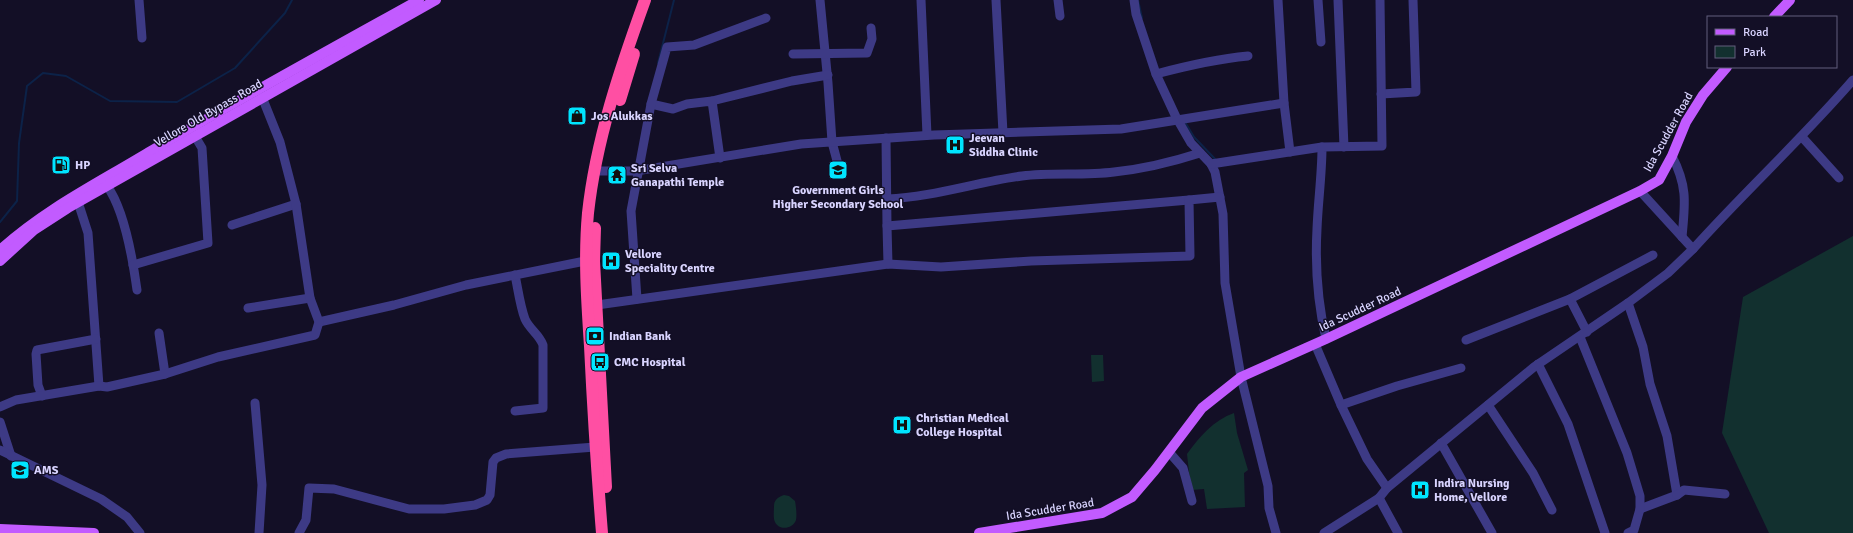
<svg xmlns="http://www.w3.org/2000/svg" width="1853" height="533" viewBox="0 0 1853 533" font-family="Signika,sans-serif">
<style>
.green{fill:#12302f}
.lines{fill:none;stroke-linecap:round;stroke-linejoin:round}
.stream{stroke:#0c2248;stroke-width:2}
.street{stroke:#3d3a85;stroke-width:9}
.primary{stroke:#c25bff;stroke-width:10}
.highway{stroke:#ff4fa3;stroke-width:12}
.labels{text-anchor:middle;stroke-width:3;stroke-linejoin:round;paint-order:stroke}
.street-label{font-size:12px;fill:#d9d4ff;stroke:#130f26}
.poi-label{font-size:12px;font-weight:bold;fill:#d9d4ff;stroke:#130f26;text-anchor:start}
</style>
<rect width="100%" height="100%" fill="#130f26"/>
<g class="green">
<path d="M1853 236V533H1769L1722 433 1743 297Z"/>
<path d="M1091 355H1103L1104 381 1092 382Z"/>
<path d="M1234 413 1237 433 1248 470 1244 473 1245 507 1207 509 1204 489 1191 490 1187 454C1199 437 1214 420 1234 413Z"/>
<path d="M784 495 789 496 795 501C796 506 797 515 796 520 793 529 779 531 775 522 773 518 774 511 774 506 774 500 778 497 784 495Z"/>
</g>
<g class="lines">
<g class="stream">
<path d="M1138 0 1142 18"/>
<path d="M658 63 674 0"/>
<path d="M1185 122 1194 137 1216 160"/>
<path d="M0 222 17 201 19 143 27 86 43 73 66 76 110 101 177 102 235 68 285 13 292 0"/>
</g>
<g class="street">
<path d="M139 0 142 38"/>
<path d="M820 0 828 83 832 142 840 172"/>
<path d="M921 0 927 135"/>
<path d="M996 0 1003 133"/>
<path d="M1058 0 1060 16"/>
<path d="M1134 0 1136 14 1156 74 1176 117 1191 143 1211 164 1215 172 1223 214 1225 283 1241 377 1268 486 1269 508 1276 533"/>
<path d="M1278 0 1284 103 1290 152"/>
<path d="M1318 0 1321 42"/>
<path d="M1338 0 1344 147"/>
<path d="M793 54 867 53 872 39 871 28"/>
<path d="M1156 74C1186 66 1216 59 1248 56"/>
<path d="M1381 94 1416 92 1413 0"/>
<path d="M712 101 792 81 828 75"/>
<path d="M651 104 673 109 687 104 712 101 720 158"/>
<path d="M1802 137 1839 178"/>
<path d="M886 138 887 226"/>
<path d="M1672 156C1688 187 1685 204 1682 237"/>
<path d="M1211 164 1322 147"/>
<path d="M595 171H636L801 144 934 135 1121 129 1284 103"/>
<path d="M107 186C124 209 133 261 137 290"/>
<path d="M887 199C933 197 977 182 1022 176 1052 172 1083 176 1114 172 1143 169 1172 162 1200 153"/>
<path d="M78 202 88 233 99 386"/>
<path d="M232 225 296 204"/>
<path d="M1693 249C1745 191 1802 139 1853 80"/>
<path d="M888 264 887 226 1189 200"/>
<path d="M133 265 208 243 202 148 196 138"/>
<path d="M515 275C518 289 520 306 525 319 530 330 539 334 543 345V408L515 411"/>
<path d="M637 299 631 211 651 104 667 47 694 45 766 18"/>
<path d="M1570 299 1587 332"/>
<path d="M1628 303 1643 347 1650 384 1667 436 1677 495 1640 509"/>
<path d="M597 305 888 264 941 267 1031 261 1190 256 1189 200 1220 197"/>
<path d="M248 308 310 298"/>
<path d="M319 322 394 305 466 285 585 261"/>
<path d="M159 333 165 374"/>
<path d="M1580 337 1627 453 1640 496V509L1634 530 1628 533"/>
<path d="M1326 339C1318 304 1315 265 1317 229 1318 202 1322 174 1322 147L1382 146 1380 0"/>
<path d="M1466 340 1570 299 1653 255"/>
<path d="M1315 344 1341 405 1367 459 1387 488"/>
<path d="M1538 364 1568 424 1605 533"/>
<path d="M42 396 38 385 36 354 37 350 96 339"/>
<path d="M255 403 262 485 259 533"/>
<path d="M1341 405 1397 386 1461 368"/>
<path d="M1488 405 1533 473 1552 510"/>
<path d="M0 407 16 400 99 386 107 387 165 374 218 357 315 335 319 322 310 298 296 204 280 142 262 97"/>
<path d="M0 422 11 456"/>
<path d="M1441 443 1492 533"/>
<path d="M0 450 101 499 127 517 140 533"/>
<path d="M1169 452 1183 468 1192 501"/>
<path d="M1677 495 1684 490 1725 494"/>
<path d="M1379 498 1398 533"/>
<path d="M299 533 306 520 309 488 334 489 409 509H444L475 505 487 500 490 495 493 462 496 458 506 454 595 447"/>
<path d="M1324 533 1379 498 1387 488 1534 367 1628 303 1668 273 1693 249 1640 191"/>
</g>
<g class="primary">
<path d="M1774 17 1790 0"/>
<path d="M0 250C45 209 98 183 149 152 238 100 329 50 419 0"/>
<path d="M0 261 34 230 68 208 436 0"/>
<path d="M0 529 94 533"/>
<path d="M979 533 1102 513 1132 497 1155 470 1202 408 1241 377 1326 339 1640 191 1659 180 1672 156 1686 122 1703 95 1727 67"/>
</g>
<g class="highway">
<path d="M620 100 634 54"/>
<path d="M595 228 594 261 606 487"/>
<path d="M602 533C597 471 593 408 590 346 587 301 584 257 588 213 596 140 620 69 645 0"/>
</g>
</g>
<defs>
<g id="shop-square" transform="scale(1)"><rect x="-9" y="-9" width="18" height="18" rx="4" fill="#00e5ff" stroke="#130f26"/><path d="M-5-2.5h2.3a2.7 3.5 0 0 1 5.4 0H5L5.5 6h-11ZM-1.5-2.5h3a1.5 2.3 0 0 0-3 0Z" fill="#111"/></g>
<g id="hospital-square" transform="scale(1)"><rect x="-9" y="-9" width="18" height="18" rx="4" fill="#00e5ff" stroke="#130f26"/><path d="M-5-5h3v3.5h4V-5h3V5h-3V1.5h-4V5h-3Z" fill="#111"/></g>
<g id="fuel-square" transform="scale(1)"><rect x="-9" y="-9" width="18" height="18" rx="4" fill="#00e5ff" stroke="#130f26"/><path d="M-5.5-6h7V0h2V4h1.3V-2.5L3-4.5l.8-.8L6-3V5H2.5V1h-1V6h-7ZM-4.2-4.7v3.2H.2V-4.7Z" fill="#111"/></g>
<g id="school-square" transform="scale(1)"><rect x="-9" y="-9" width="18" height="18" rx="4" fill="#00e5ff" stroke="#130f26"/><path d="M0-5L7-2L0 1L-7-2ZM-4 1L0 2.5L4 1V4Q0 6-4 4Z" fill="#111"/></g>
<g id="temple-square" transform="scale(1)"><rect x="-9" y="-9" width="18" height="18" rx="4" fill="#00e5ff" stroke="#130f26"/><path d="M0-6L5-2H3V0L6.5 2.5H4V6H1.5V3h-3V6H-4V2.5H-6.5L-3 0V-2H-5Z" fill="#111"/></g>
<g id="bank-square" transform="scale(1)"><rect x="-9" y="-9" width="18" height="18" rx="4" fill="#00e5ff" stroke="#130f26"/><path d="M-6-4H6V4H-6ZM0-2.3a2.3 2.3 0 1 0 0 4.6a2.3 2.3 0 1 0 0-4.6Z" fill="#111"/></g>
<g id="bus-square" transform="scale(1)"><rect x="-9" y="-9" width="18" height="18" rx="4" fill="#00e5ff" stroke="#130f26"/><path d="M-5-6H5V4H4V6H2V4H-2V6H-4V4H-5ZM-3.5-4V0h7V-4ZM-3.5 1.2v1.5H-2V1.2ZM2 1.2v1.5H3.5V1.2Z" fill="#111"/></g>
</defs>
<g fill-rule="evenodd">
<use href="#shop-square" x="577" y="116"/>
<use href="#hospital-square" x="955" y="145"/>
<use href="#fuel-square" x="61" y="165"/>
<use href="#school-square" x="838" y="170"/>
<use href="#temple-square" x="617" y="175"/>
<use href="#hospital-square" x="611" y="261"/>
<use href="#bank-square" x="595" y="336"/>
<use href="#bus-square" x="600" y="362"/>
<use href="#hospital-square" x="902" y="425"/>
<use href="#school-square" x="20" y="470"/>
<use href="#hospital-square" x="1420" y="490"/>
</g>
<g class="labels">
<g class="street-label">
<text transform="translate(208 113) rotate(-30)" y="4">Vellore Old Bypass Road</text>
<text transform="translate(1668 132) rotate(-61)" y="4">Ida Scudder Road</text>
<text transform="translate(1360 309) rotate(-25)" y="4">Ida Scudder Road</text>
<text transform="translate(1050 509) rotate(-9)" y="4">Ida Scudder Road</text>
</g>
<g class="poi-label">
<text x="591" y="120">Jos Alukkas</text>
<text x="969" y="142">Jeevan<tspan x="969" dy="14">Siddha Clinic</tspan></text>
<text x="75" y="169">HP</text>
<text x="631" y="172">Sri Selva<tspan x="631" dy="14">Ganapathi Temple</tspan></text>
<text x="838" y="194" text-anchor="middle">Government Girls<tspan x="838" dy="14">Higher Secondary School</tspan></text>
<text x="625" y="258">Vellore<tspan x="625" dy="14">Speciality Centre</tspan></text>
<text x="609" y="340">Indian Bank</text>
<text x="614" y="366">CMC Hospital</text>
<text x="916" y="422">Christian Medical<tspan x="916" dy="14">College Hospital</tspan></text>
<text x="34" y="474">AMS</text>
<text x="1434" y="487">Indira Nursing<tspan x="1434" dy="14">Home, Vellore</tspan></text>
</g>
</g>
<rect x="1707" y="16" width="130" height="52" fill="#130f26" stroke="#625e7d"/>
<rect x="1715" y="29" width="20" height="6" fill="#c25bff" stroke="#625e7d"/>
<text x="1743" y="36" font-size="12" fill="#d9d4ff">Road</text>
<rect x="1715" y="46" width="20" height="12" fill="#12302f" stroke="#625e7d"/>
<text x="1743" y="56" font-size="12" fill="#d9d4ff">Park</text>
</svg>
